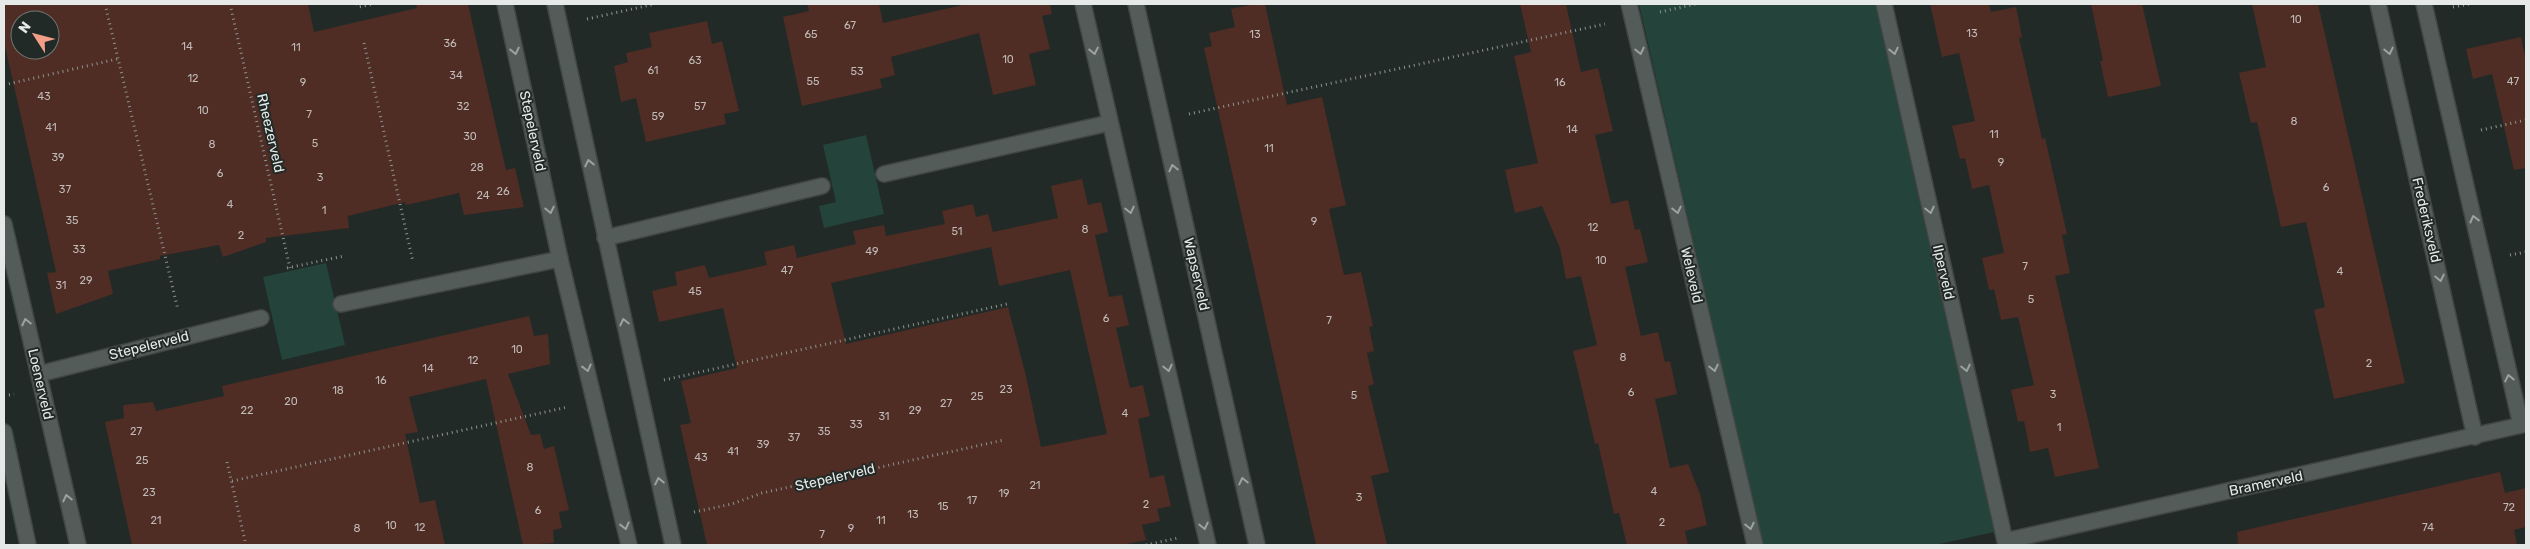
<svg xmlns="http://www.w3.org/2000/svg" width="2530" height="549" viewBox="0 0 2530 549" font-family="Rubik,sans-serif">
<style>
.green{fill:#23433b}
.building{fill:#4f2c24;fill-rule:evenodd}
.lines{fill:none;stroke-linecap:round;stroke-linejoin:round}
.street-casing{stroke:#404644;stroke-width:18}
.path{stroke:#8c9390;stroke-width:3;stroke-dasharray:1 4;stroke-linecap:butt}
.street{stroke:#545c59;stroke-width:15}
.oneway{stroke:#9ca3a0}
.labels{text-anchor:middle;stroke-width:4;stroke-linejoin:round;paint-order:stroke}
.number-label{font-size:11px;fill:#c0bab7}
.street-label{font-size:14px;fill:#e5eae8;stroke:#222a27}
</style>
<rect width="100%" height="100%" fill="#222a27"/>
<g class="green">
<path d="M1639 4H1875L1994 532 1935 545H1763Z"/>
<path d="M866 135 884 214 824 228 819 206 836 202 823 145Z"/>
<path d="M326 263 345 345 282 360 263 277Z"/>
</g>
<g class="building">
<path d="M4 4H308L314 32 417 8 416 4H468L506 170 515 168 524 207 464 215 459 193 406 205 405 202 348 216 349 228 266 238V242L223 257 219 245 160 256V259L108 271 113 294 56 314 47 273 56 272 4 42ZM20 20H50V50H20Z"/>
<path d="M807 4H879L883 23 967 4H1050L1052 14 1042 16 1050 49 1029 54 1036 85 993 95 979 33 891 57 895 75 880 79 882 88 802 106 783 17 809 11Z"/>
<path d="M1255 4H1265L1287 105 1322 97 1346 205 1329 209 1344 275 1361 272 1373 326 1369 327 1374 351 1367 353 1374 384 1368 386 1389 472 1371 476 1387 545H1316L1204 48 1212 46 1209 33 1235 27 1231 9Z"/>
<path d="M1520 4H1566L1581 72 1598 68 1613 131 1595 135 1611 204 1628 200 1635 230 1640 229 1648 262 1625 267 1641 336 1658 332 1665 362 1670 361 1677 394 1655 399 1670 468 1688 464 1700 494 1707 525 1685 531 1688 545H1627L1619 513 1614 514 1598 443 1595 444 1573 351 1597 345 1581 276 1566 279 1560 248 1542 206 1515 213 1505 170 1538 163 1514 56 1531 52Z"/>
<path d="M1930 4H1989L1991 12 2016 7 2022 37 2019 38 2042 139 2045 138 2067 234 2062 235 2070 273 2055 276 2099 468 2055 477 2048 448 2030 452 2024 421 2018 422 2011 390 2034 385 2018 317 2001 320 1994 289 1989 290 1982 258 2004 253 1989 185 1972 189 1965 158 1960 159 1952 126 1975 121 1959 53 1942 57Z"/>
<path d="M2091 4H2142L2161 86 2108 97 2100 61H2103Z"/>
<path d="M2252 4H2318L2405 383 2334 399 2314 310 2325 307 2306 222 2281 227 2257 122 2251 123 2239 73 2266 67Z"/>
<path d="M707 21 712 44 722 41 739 111 724 114 726 124 646 142 636 98 621 102 614 66 628 62 626 53 652 47 649 33Z"/>
<path d="M2521 37 2526 61V168L2514 170 2492 74 2473 79 2466 49Z"/>
<path d="M1082 179 1088 205 1101 202 1108 232 1095 235 1109 297 1122 295 1129 325 1116 328 1130 388 1143 385 1150 416 1138 419 1150 478 1164 475 1171 506 1157 509 1160 521 1142 525 1146 540 1122 545H707L680 425 691 423 681 381 737 368 723 308 659 322 652 291 677 285 675 272 705 265 709 278 767 265 764 252 794 245 797 258 856 244 853 231 884 225 886 236 945 224 942 211 973 204 976 217 988 214 993 232 1058 218 1051 186ZM991 247 999 286 1070 270 1107 434 1041 447 1026 376 1008 307 846 344 831 283Z"/>
<path d="M529 316 534 336 548 334 550 364 508 374 531 435 540 434 544 449 554 446 569 510 559 512 562 528 553 530 554 543 523 545 486 379 409 397 418 432 405 434 420 503 435 500 445 545H132L105 422 124 418 123 405 153 402 156 411 224 396 222 386Z"/>
<path d="M2500 472 2505 493 2526 488V527L2514 530 2517 545H2238L2237 532Z"/>
</g>
<g class="lines">
<g class="street-casing">
<g id="street">
<path d="M505 4 560 259 629 545"/>
<path d="M555 4 673 545"/>
<path d="M1083 4 1208 545"/>
<path d="M1136 4 1257 545"/>
<path d="M1629 4 1755 545"/>
<path d="M1884 4 2005 541 2526 424"/>
<path d="M2378 4 2475 437"/>
<path d="M2424 4 2521 425"/>
<path d="M884 174 1109 123"/>
<path d="M4 224 78 545"/>
<path d="M605 238 822 186"/>
<path d="M341 304 560 259"/>
<path d="M39 374 261 318"/>
<path d="M4 432 28 545"/>
</g>
</g>
<g class="path">
<path d="M105 4 178 310"/>
<path d="M230 4 290 268"/>
<path d="M357 4 358 7 374 4"/>
<path d="M2453 7 2470 4"/>
<path d="M1660 12 1696 4"/>
<path d="M587 19 655 4"/>
<path d="M364 43 413 262"/>
<path d="M4 85 117 59"/>
<path d="M1189 114 1605 24"/>
<path d="M2481 130 2526 120"/>
<path d="M2510 255 2526 252"/>
<path d="M287 268 344 256"/>
<path d="M664 380 1007 304"/>
<path d="M4 396 14 394"/>
<path d="M227 462 246 545"/>
<path d="M232 481 568 407"/>
<path d="M694 512 732 504 762 493 1004 440"/>
<path d="M1146 545 1178 538"/>
</g>
<use href="#street" class="street"/>
</g>
<defs><path id="oneway-chevron" d="M-2-3.5L2.5 0L-2 3.5" fill="none" stroke-width="1.6" stroke-linecap="round" stroke-linejoin="round" transform="scale(1.25)"/></defs>
<g class="oneway">
<use href="#oneway-chevron" transform="translate(515 51) rotate(78)"/>
<use href="#oneway-chevron" transform="translate(1094 51) rotate(78)"/>
<use href="#oneway-chevron" transform="translate(1640 51) rotate(77)"/>
<use href="#oneway-chevron" transform="translate(1894 51) rotate(77)"/>
<use href="#oneway-chevron" transform="translate(2389 51) rotate(77)"/>
<use href="#oneway-chevron" transform="translate(589 163) rotate(-102)"/>
<use href="#oneway-chevron" transform="translate(1173 168) rotate(-103)"/>
<use href="#oneway-chevron" transform="translate(550 210) rotate(78)"/>
<use href="#oneway-chevron" transform="translate(1130 210) rotate(77)"/>
<use href="#oneway-chevron" transform="translate(1677 210) rotate(77)"/>
<use href="#oneway-chevron" transform="translate(1930 210) rotate(77)"/>
<use href="#oneway-chevron" transform="translate(2474 219) rotate(-104)"/>
<use href="#oneway-chevron" transform="translate(2440 278) rotate(78)"/>
<use href="#oneway-chevron" transform="translate(26 322) rotate(-103)"/>
<use href="#oneway-chevron" transform="translate(624 322) rotate(-103)"/>
<use href="#oneway-chevron" transform="translate(587 368) rotate(76)"/>
<use href="#oneway-chevron" transform="translate(1168 368) rotate(77)"/>
<use href="#oneway-chevron" transform="translate(1714 368) rotate(77)"/>
<use href="#oneway-chevron" transform="translate(1966 368) rotate(77)"/>
<use href="#oneway-chevron" transform="translate(2509 378) rotate(-102)"/>
<use href="#oneway-chevron" transform="translate(659 481) rotate(-102)"/>
<use href="#oneway-chevron" transform="translate(1243 481) rotate(-103)"/>
<use href="#oneway-chevron" transform="translate(67 498) rotate(-103)"/>
<use href="#oneway-chevron" transform="translate(625 526) rotate(76)"/>
<use href="#oneway-chevron" transform="translate(1204 526) rotate(77)"/>
<use href="#oneway-chevron" transform="translate(1750 526) rotate(77)"/>
</g>
<g class="labels">
<g class="number-label">
<text x="2296" y="23">10</text>
<text x="850" y="29">67</text>
<text x="1972" y="37">13</text>
<text x="811" y="38">65</text>
<text x="1255" y="38">13</text>
<text x="450" y="47">36</text>
<text x="187" y="50">14</text>
<text x="296" y="51">11</text>
<text x="1008" y="63">10</text>
<text x="695" y="64">63</text>
<text x="653" y="74">61</text>
<text x="857" y="75">53</text>
<text x="456" y="79">34</text>
<text x="193" y="82">12</text>
<text x="813" y="85">55</text>
<text x="2513" y="85">47</text>
<text x="303" y="86">9</text>
<text x="1560" y="86">16</text>
<text x="44" y="100">43</text>
<text x="463" y="110">32</text>
<text x="700" y="110">57</text>
<text x="203" y="114">10</text>
<text x="309" y="118">7</text>
<text x="658" y="120">59</text>
<text x="2294" y="125">8</text>
<text x="51" y="131">41</text>
<text x="1572" y="133">14</text>
<text x="1994" y="138">11</text>
<text x="470" y="140">30</text>
<text x="315" y="147">5</text>
<text x="212" y="148">8</text>
<text x="1269" y="152">11</text>
<text x="58" y="161">39</text>
<text x="2001" y="166">9</text>
<text x="477" y="171">28</text>
<text x="220" y="177">6</text>
<text x="320" y="181">3</text>
<text x="2326" y="191">6</text>
<text x="65" y="193">37</text>
<text x="503" y="195">26</text>
<text x="483" y="199">24</text>
<text x="230" y="208">4</text>
<text x="324" y="214">1</text>
<text x="72" y="224">35</text>
<text x="1314" y="225">9</text>
<text x="1593" y="231">12</text>
<text x="1085" y="233">8</text>
<text x="957" y="235">51</text>
<text x="241" y="239">2</text>
<text x="79" y="253">33</text>
<text x="872" y="255">49</text>
<text x="1601" y="264">10</text>
<text x="2025" y="270">7</text>
<text x="787" y="274">47</text>
<text x="2340" y="275">4</text>
<text x="86" y="284">29</text>
<text x="61" y="289">31</text>
<text x="695" y="295">45</text>
<text x="2031" y="303">5</text>
<text x="1106" y="322">6</text>
<text x="1329" y="324">7</text>
<text x="517" y="353">10</text>
<text x="1623" y="361">8</text>
<text x="473" y="364">12</text>
<text x="2369" y="367">2</text>
<text x="428" y="372">14</text>
<text x="381" y="384">16</text>
<text x="1006" y="393">23</text>
<text x="338" y="394">18</text>
<text x="1631" y="396">6</text>
<text x="2053" y="398">3</text>
<text x="1354" y="399">5</text>
<text x="977" y="400">25</text>
<text x="291" y="405">20</text>
<text x="946" y="407">27</text>
<text x="247" y="414">22</text>
<text x="915" y="414">29</text>
<text x="1125" y="417">4</text>
<text x="884" y="420">31</text>
<text x="856" y="428">33</text>
<text x="2059" y="431">1</text>
<text x="136" y="435">27</text>
<text x="824" y="435">35</text>
<text x="794" y="441">37</text>
<text x="763" y="448">39</text>
<text x="733" y="455">41</text>
<text x="701" y="461">43</text>
<text x="142" y="464">25</text>
<text x="530" y="471">8</text>
<text x="1035" y="489">21</text>
<text x="1654" y="495">4</text>
<text x="149" y="496">23</text>
<text x="1004" y="497">19</text>
<text x="1359" y="501">3</text>
<text x="972" y="504">17</text>
<text x="1146" y="508">2</text>
<text x="943" y="510">15</text>
<text x="2509" y="511">72</text>
<text x="538" y="514">6</text>
<text x="913" y="518">13</text>
<text x="156" y="524">21</text>
<text x="881" y="524">11</text>
<text x="1662" y="526">2</text>
<text x="391" y="529">10</text>
<text x="420" y="531">12</text>
<text x="2428" y="531">74</text>
<text x="357" y="532">8</text>
<text x="851" y="532">9</text>
<text x="822" y="538">7</text>
</g>
<g class="street-label">
<text transform="translate(533 131) rotate(78)" y="5">Stepelerveld</text>
<text transform="translate(271 133) rotate(77)" y="5">Rheezerveld</text>
<text transform="translate(2427 220) rotate(77)" y="5">Frederiksveld</text>
<text transform="translate(1944 272) rotate(77)" y="5">Ilperveld</text>
<text transform="translate(1197 274) rotate(77)" y="5">Wapserveld</text>
<text transform="translate(1692 275) rotate(77)" y="5">Weleveld</text>
<text transform="translate(149 345) rotate(-14)" y="5">Stepelerveld</text>
<text transform="translate(41 384) rotate(77)" y="5">Loenerveld</text>
<text transform="translate(835 477) rotate(-13)" y="5">Stepelerveld</text>
<text transform="translate(2266 483) rotate(-12)" y="5">Bramerveld</text>
</g>
</g>
<rect width="2530" height="549" fill="none" stroke="#e5eae8" stroke-width="10"/>
<g transform="translate(35 35) rotate(306)"><circle r="24" fill="#222a27" stroke="#707774"/>
<path d="M0-4L9 19L0 12L-9 19Z" fill="#f49e88"/>
<text y="-8" font-size="14" font-weight="bold" text-anchor="middle" fill="#e5eae8">N</text>
</g>
</svg>
